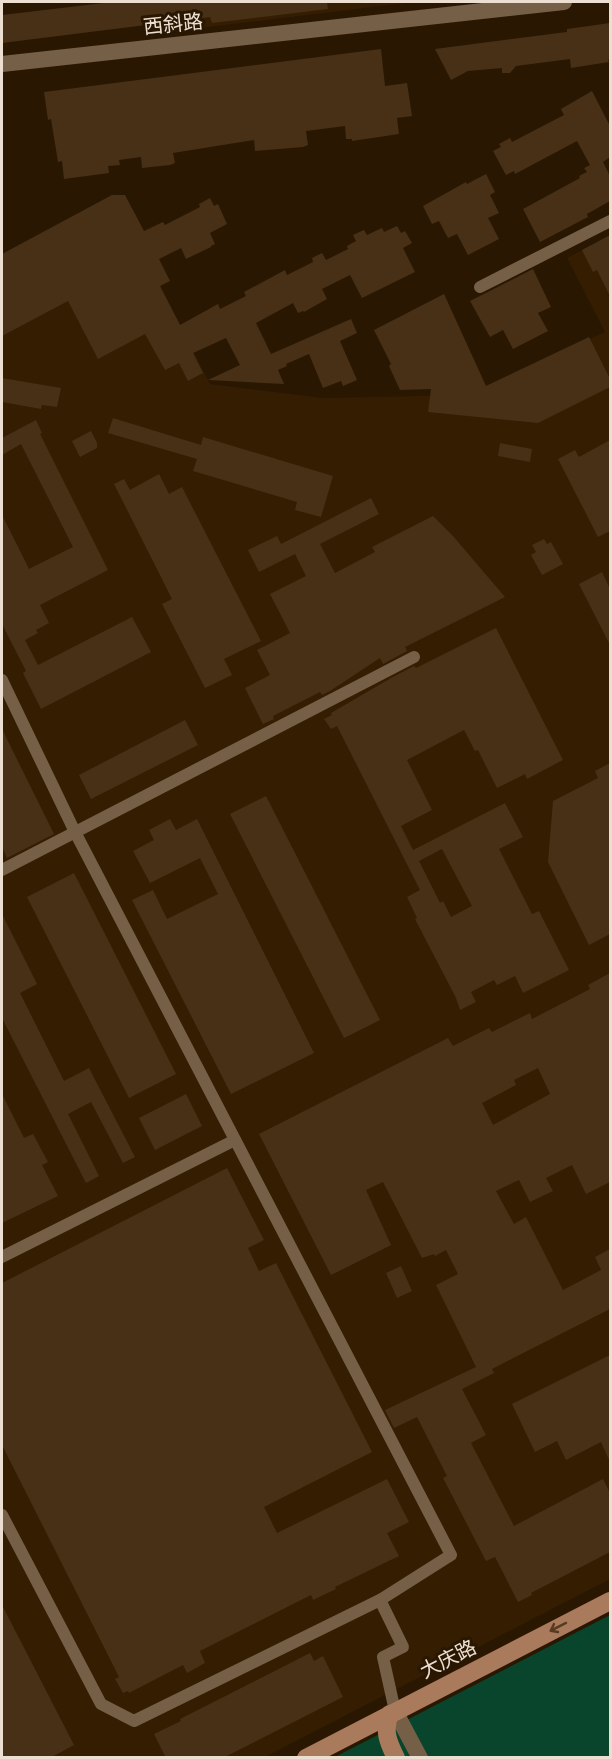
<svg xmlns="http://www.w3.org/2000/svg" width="612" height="1759" viewBox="0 0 612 1759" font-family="'Golos Text','Noto Sans SC',sans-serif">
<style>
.built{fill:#341d00}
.green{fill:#09452c}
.building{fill:#473016;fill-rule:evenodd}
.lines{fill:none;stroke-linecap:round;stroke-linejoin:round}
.street{stroke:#765f47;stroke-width:12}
.secondary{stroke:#765f47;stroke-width:16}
.primary{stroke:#aa7a5c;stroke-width:18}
.oneway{stroke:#573a22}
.labels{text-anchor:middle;stroke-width:6;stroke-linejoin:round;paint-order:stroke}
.street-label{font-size:20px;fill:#ecdfd2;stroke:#2a1702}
</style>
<rect width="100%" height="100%" fill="#2a1702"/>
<g class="built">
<path d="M189 2H414L192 29Z"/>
<path d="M114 194 210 384 323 398 466 395 605 332 567 258 610 236V1579L265 1757 2 1758V255Z"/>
</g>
<path class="green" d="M610 1615V1757H335Z"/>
<g class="building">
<path d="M112 2H327L328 9 212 23 210 17 2 43V15Z"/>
<path d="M610 23V59L608 60 609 62 571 68 570 59 516 66 510 73H502V68L468 71 451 80 435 49 567 32V29Z"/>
<path d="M381 49 385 86 407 83 412 116 397 118 399 134 352 141V139H346L345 126 306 131 308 145 303 147 255 151 254 140 173 153 175 163 170 165 142 168 141 157 119 160 120 165 108 166 109 173 64 179 62 161 58 162 51 119 48 120 44 92Z"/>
<path d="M592 91 610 126V157L603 162 610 176V201L587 214 588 217 540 242 523 209 580 178 579 176 587 172 584 168 590 165 577 141 515 174 514 171 506 175 493 151 501 147 499 144 510 138 512 142 564 115 561 109Z"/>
<path d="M486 174 495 192 490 195 499 213 488 218 499 239 468 255 457 234 448 238 439 221 432 224 423 206 466 182 467 184Z"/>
<path d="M112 195H125L144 231 163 222 165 225 200 207 199 204 210 198 214 206 218 204 227 224 210 233 215 244 211 246V247L186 259 181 248 159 259 170 281 160 286 180 325 218 304 220 309 246 296 244 292 285 270 287 275 313 262 312 258 322 253 326 260 348 249 347 246 356 241 353 235 364 230 367 235 382 228 384 232 397 226 401 233 405 231 412 243 403 248 415 272 362 298 350 275 322 289 327 299 304 312 303 311 298 313 293 303 256 323 271 354 351 319 357 333 340 341 357 380 343 386 341 381 323 388 309 354 286 364 287 366 278 370 284 384 208 380 240 365 226 338 193 353 203 373 188 381 179 363 165 370 145 334 98 359 68 301 2 336V254Z"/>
<path d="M610 235V296L597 270 593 272 582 250Z"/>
<path d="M533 269 551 307 538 313 548 331 513 349 503 330 490 337 470 301Z"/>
<path d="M444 294 486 386 589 337 610 379V387L538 423 428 412 431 389 400 390 389 366 391 364 374 330Z"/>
<path d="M2 378 61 388 57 407 42 405 41 409 2 402Z"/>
<path d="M113 418 201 445 203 437 333 476 321 517 295 510 297 502 193 471 197 459 108 433Z"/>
<path d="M36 420 42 433 40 434 108 570 40 605 49 623 36 630 38 633 25 640 38 665 132 617 151 652 41 709 23 673 26 671 2 624V515L29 569 73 547 21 444 2 455V438Z"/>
<path d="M91 431 97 443V448L80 457 72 441Z"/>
<path d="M610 440V531L598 537 558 459 575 450 579 457Z"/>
<path d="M500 443 532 449 530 462 498 456Z"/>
<path d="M159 474 169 494 182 487 261 641 224 659 232 675 205 688 162 604 172 599 114 484 124 479 130 490Z"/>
<path d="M371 498 379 514 320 544 335 573 375 552 372 547 433 516 453 536 505 597 405 647 407 651 383 664 380 658 330 691 322 695 320 692 273 716 274 719 263 724 245 688 270 675 257 650 290 633 270 594 306 576 295 554 259 572 248 550 277 536 281 544Z"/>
<path d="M544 539 547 544 551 542 563 564 542 575 531 555 536 552 532 545Z"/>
<path d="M602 572 610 589V645L579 584Z"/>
<path d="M496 628 563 760 527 779 525 774 497 788 478 750 475 751 464 730 407 760 432 810 401 826 413 850 505 803 523 837 499 849 532 914 539 911 569 970 523 993 515 976 497 985 494 980 471 992 476 1002 460 1010 456 998 415 919 417 918 407 897 420 890 337 726 331 729 324 719 332 715 331 713 391 678 414 666 416 668ZM442 849 472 906 451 917 443 901 440 903 419 861Z"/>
<path d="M185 720 198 745 91 799 79 775Z"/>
<path d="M2 729 54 834 7 858 2 847Z"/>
<path d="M610 763V934L589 945 548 862 553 801 598 778 595 771Z"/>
<path d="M266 796 380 1020 344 1038 230 814Z"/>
<path d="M170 819 176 830 197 819 314 1053 231 1094 132 900 153 890 167 919 218 894 200 858 150 883 133 851 154 840 149 830Z"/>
<path d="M74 873 176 1074 129 1098 27 897Z"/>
<path d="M2 914 37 984 20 993 64 1081 89 1068 135 1157 123 1163 91 1102 68 1114 99 1176 86 1183 2 1018Z"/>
<path d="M610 973V1182L586 1194 572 1165 546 1178 553 1191 530 1202 519 1180 496 1191 514 1224 526 1217 563 1290 601 1270 595 1257 610 1249V1309L492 1369 494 1373 462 1389 486 1435 471 1443 514 1526 603 1479 610 1493V1552L531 1593 532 1595 518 1602 495 1557 486 1561 443 1478 447 1476 417 1417 394 1428 385 1410 476 1367 436 1285 458 1274 446 1250 435 1256 434 1254 422 1258 383 1182 366 1190 391 1245 331 1275 259 1134 448 1038 453 1046 489 1028 492 1032 530 1013 532 1019 590 989 588 985ZM538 1068 550 1094 493 1125 482 1103 516 1085 514 1080Z"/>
<path d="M2 1094 24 1138 33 1134 48 1162 42 1165 58 1196 2 1223Z"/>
<path d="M186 1094 202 1126 155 1150 139 1118Z"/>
<path d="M227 1168 264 1240 248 1248 259 1271 276 1263 372 1452 264 1507 277 1533 387 1479 409 1522 387 1533 399 1556 335 1587 336 1589 313 1600 311 1595 200 1651 205 1663 187 1673 183 1665 129 1693 128 1691 123 1693 115 1679 119 1677 2 1445V1283Z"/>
<path d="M401 1266 412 1291 397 1298 386 1273Z"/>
<path d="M610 1355V1462L601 1442 566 1460 557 1441 535 1452 512 1404Z"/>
<path d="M2 1605 74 1745 50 1758H2Z"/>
<path d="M310 1653 314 1661 323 1656 343 1697 223 1758H166L154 1734 181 1721 180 1719Z"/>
</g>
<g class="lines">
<g class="street">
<path d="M480 287 610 221"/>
<path d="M2 680 75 832 451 1555 380 1600 134 1721 101 1704 2 1515"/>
<path d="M2 870 414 657"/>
<path d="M2 1257 235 1140"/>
<path d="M380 1600 403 1647 383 1657 395 1711"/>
</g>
<g class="secondary">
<path d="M2 64 564 2"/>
<path d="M395 1711 420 1758"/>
</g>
<g class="primary">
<path d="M390 1714C383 1730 388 1742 396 1758"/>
<path d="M306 1758 610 1601"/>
</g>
</g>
<defs><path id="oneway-shaft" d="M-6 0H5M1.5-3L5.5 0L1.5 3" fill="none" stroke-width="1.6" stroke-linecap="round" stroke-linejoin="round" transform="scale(1.5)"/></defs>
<use class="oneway" href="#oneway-shaft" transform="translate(558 1627) rotate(153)"/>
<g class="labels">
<g class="street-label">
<text transform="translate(173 24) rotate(-6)" y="7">西斜路</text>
<text transform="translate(448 1659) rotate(-27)" y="7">大庆路</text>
</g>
</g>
<rect width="612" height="1759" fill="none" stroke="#ecdfd2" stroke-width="6"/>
</svg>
